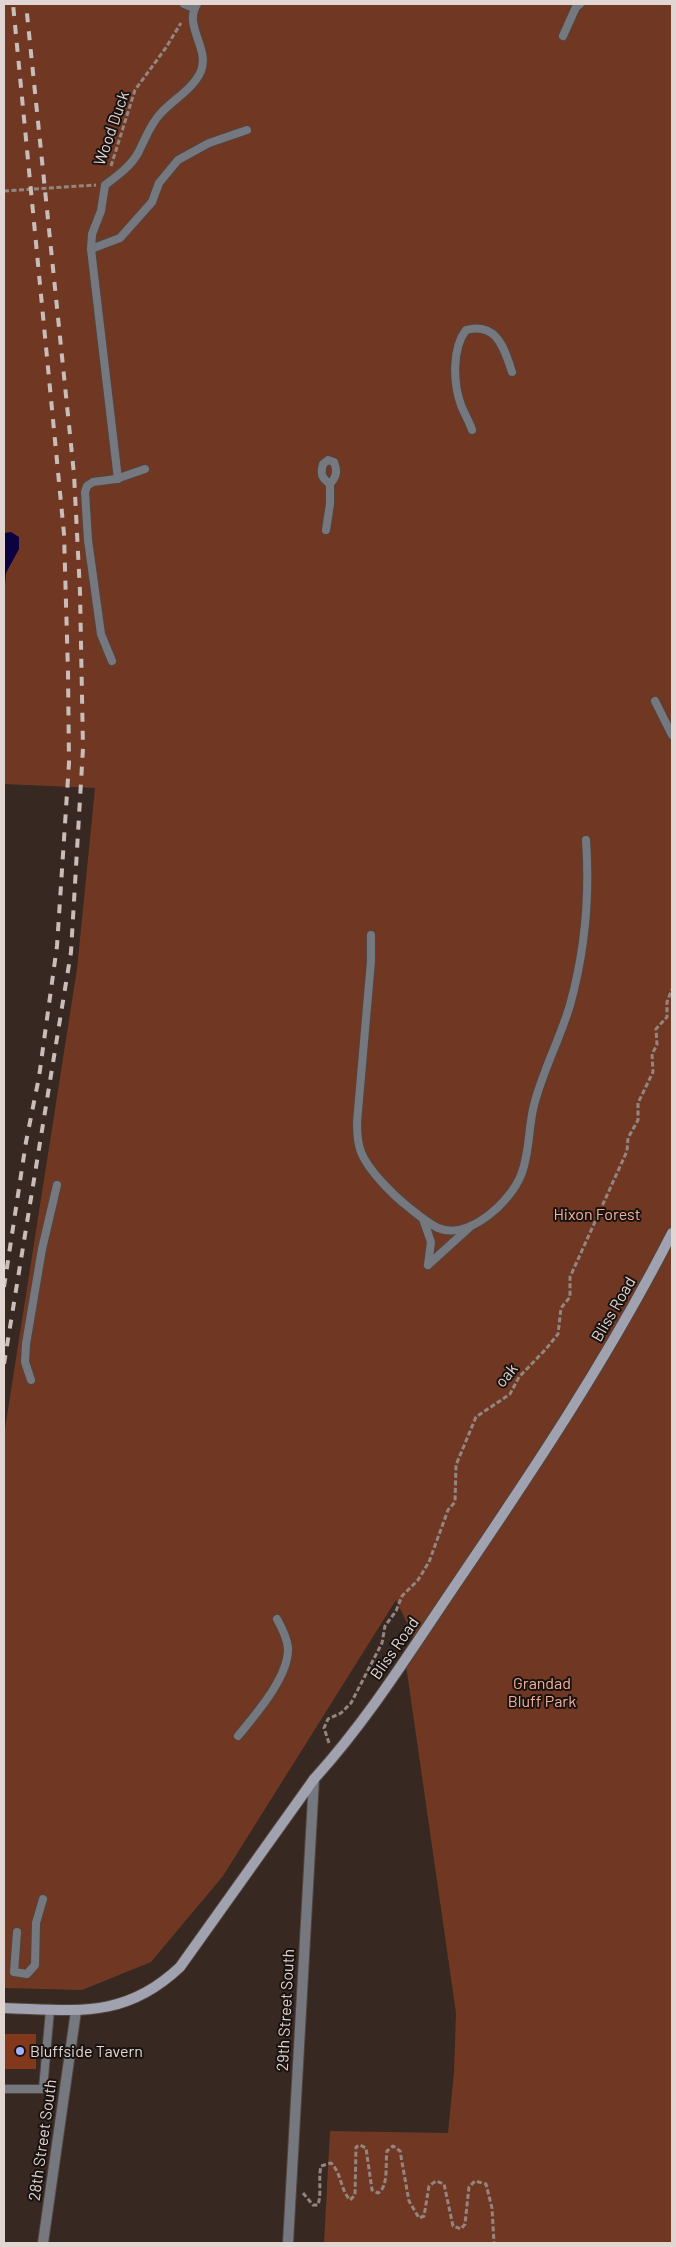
<svg xmlns="http://www.w3.org/2000/svg" width="676" height="2247" viewBox="0 0 676 2247" font-family="Barlow,sans-serif">
<style>
.green{fill:#703823}
.water{fill:#0c0141}
.building{fill:#82391b}
.lines{fill:none;stroke-linecap:round;stroke-linejoin:round}
.lane-casing{stroke:#52443e;stroke-width:10}
.street-casing{stroke:#52443e;stroke-width:12}
.secondary-casing{stroke:#52443e;stroke-width:12}
.path{stroke:#938681;stroke-width:3;stroke-dasharray:5 2.5;stroke-linecap:butt}
.lane{stroke:#76787f;stroke-width:8}
.street{stroke:#76787f;stroke-width:10}
.secondary{stroke:#a0a3af;stroke-width:10}
.rail{stroke:#c9bdb9;stroke-width:4;stroke-dasharray:9 9;stroke-linecap:butt}
.poi-dot{fill:#a5b1fc;stroke:#191210;stroke-width:2}
.labels{text-anchor:middle;stroke-width:4;stroke-linejoin:round;paint-order:stroke}
.street-label{font-size:16px;fill:#e1d6d2;stroke:#191210}
.park-label{font-size:16px;fill:#f3b199;stroke:#191210}
.poi-label{font-size:16px;fill:#e1d6d2;stroke:#191210;text-anchor:start}
</style>
<rect width="100%" height="100%" fill="#372822"/>
<path class="green" d="M4 4H672V2243H324L330 2131 448 2133 454 2072 456 2013 405 1658 416 1642 396 1600 223 1876 151 1962 82 1990 4 1988V1435L77 969 95 788 4 784Z"/>
<path class="water" d="M11 532 19 537V549L6 573 4 595V533Z"/>
<rect class="building" x="4" y="2034" width="32" height="35"/>
<g class="lines">
<g class="lane-casing">
<g id="lane">
<path d="M184 4 194 8"/>
<path d="M563 36 576 7 580 4"/>
<path d="M91 249 120 238 152 202 159 183 178 160 209 143 247 130"/>
<path d="M472 430C469 421 464 413 461 405 453 383 452 348 466 330 497 322 504 348 512 372"/>
<path d="M118 479 91 249 92 234 101 211 105 185C117 176 131 166 138 153 145 140 150 124 161 113 173 100 194 88 201 71 210 48 183 26 197 4"/>
<path d="M326 530 330 504V484C336 477 338 472 334 462L328 460 323 464C320 475 322 478 330 484"/>
<path d="M112 661 101 634 88 540 85 492 87 486 93 482 116 479 145 469"/>
<path d="M655 701 672 735"/>
<path d="M371 935V961L357 1122C357 1132 357 1142 361 1152 368 1170 392 1194 407 1206 417 1214 427 1223 438 1228 469 1241 511 1201 521 1175 530 1153 528 1128 534 1105 543 1070 560 1039 570 1005 585 951 590 896 586 840"/>
<path d="M423 1219 431 1242 428 1265"/>
<path d="M428 1265 471 1226"/>
<path d="M31 1380 25 1362 26 1344 42 1249 57 1185"/>
<path d="M238 1736C255 1715 289 1677 288 1648 287 1638 282 1628 277 1619"/>
<path d="M17 1932 14 1972 27 1974 35 1965 36 1923 43 1899"/>
<path d="M4 2089H43L50 2010"/>
</g>
</g>
<g class="street-casing">
<g id="street">
<path d="M43 2243 76 2011"/>
<path d="M288 2243 314 1779"/>
</g>
</g>
<g class="secondary-casing">
<path id="secondary" d="M4 2008C75 2010 124 2020 180 1967L314 1779C367 1721 410 1652 454 1587 532 1472 609 1357 672 1233"/>
</g>
<g class="path">
<path d="M111 166 135 90 165 49 181 23"/>
<path d="M4 191 96 185"/>
<path d="M329 1743 324 1728 328 1719 341 1713 351 1703 382 1643 385 1626 396 1611 402 1596 418 1580 429 1562 448 1510 455 1502 456 1465 476 1417 510 1394 519 1377 546 1349 558 1334 561 1308 570 1297V1277L627 1151 628 1138 638 1120V1103L653 1072 652 1054 657 1045 656 1029 667 1017V1002L672 989"/>
<path d="M303 2193 313 2205H318C322 2192 318 2179 321 2166L331 2163C342 2174 340 2189 350 2200L355 2195 356 2147 360 2145 366 2148 372 2190 378 2193C389 2187 385 2163 387 2151L393 2146 400 2151 409 2201 419 2218 424 2216 429 2186 436 2181 444 2184 453 2226 461 2229 465 2224 469 2187 475 2181 486 2184 492 2208 494 2243"/>
</g>
<use href="#lane" class="lane"/>
<use href="#street" class="street"/>
<use href="#secondary" class="secondary"/>
<g class="rail">
<path d="M4 1287 26 1142 39 1077 57 946 69 763 68 672 64 534 13 4"/>
<path d="M4 1364 71 952 83 748 80 592 74 474 26 4"/>
</g>
</g>
<circle class="poi-dot" cx="20" cy="2051" r="5"/>
<g class="labels">
<g class="street-label">
<text transform="translate(111 128) rotate(-71)" y="6">Wood Duck</text>
<text transform="translate(613 1309) rotate(-60)" y="6">Bliss Road</text>
<text transform="translate(506 1375) rotate(-51)" y="6">oak</text>
<text transform="translate(394 1648) rotate(-55)" y="6">Bliss Road</text>
<text transform="translate(285 2010) rotate(-87)" y="6">29th Street South</text>
<text transform="translate(42 2140) rotate(-82)" y="6">28th Street South</text>
</g>
<g class="park-label">
<text x="597" y="1220">Hixon Forest</text>
<text x="542" y="1689">Grandad<tspan x="542" dy="18">Bluff Park</tspan></text>
</g>
<g class="poi-label">
<text x="30" y="2057">Bluffside Tavern</text>
</g>
</g>
<rect width="676" height="2247" fill="none" stroke="#e1d6d2" stroke-width="10"/>
</svg>
